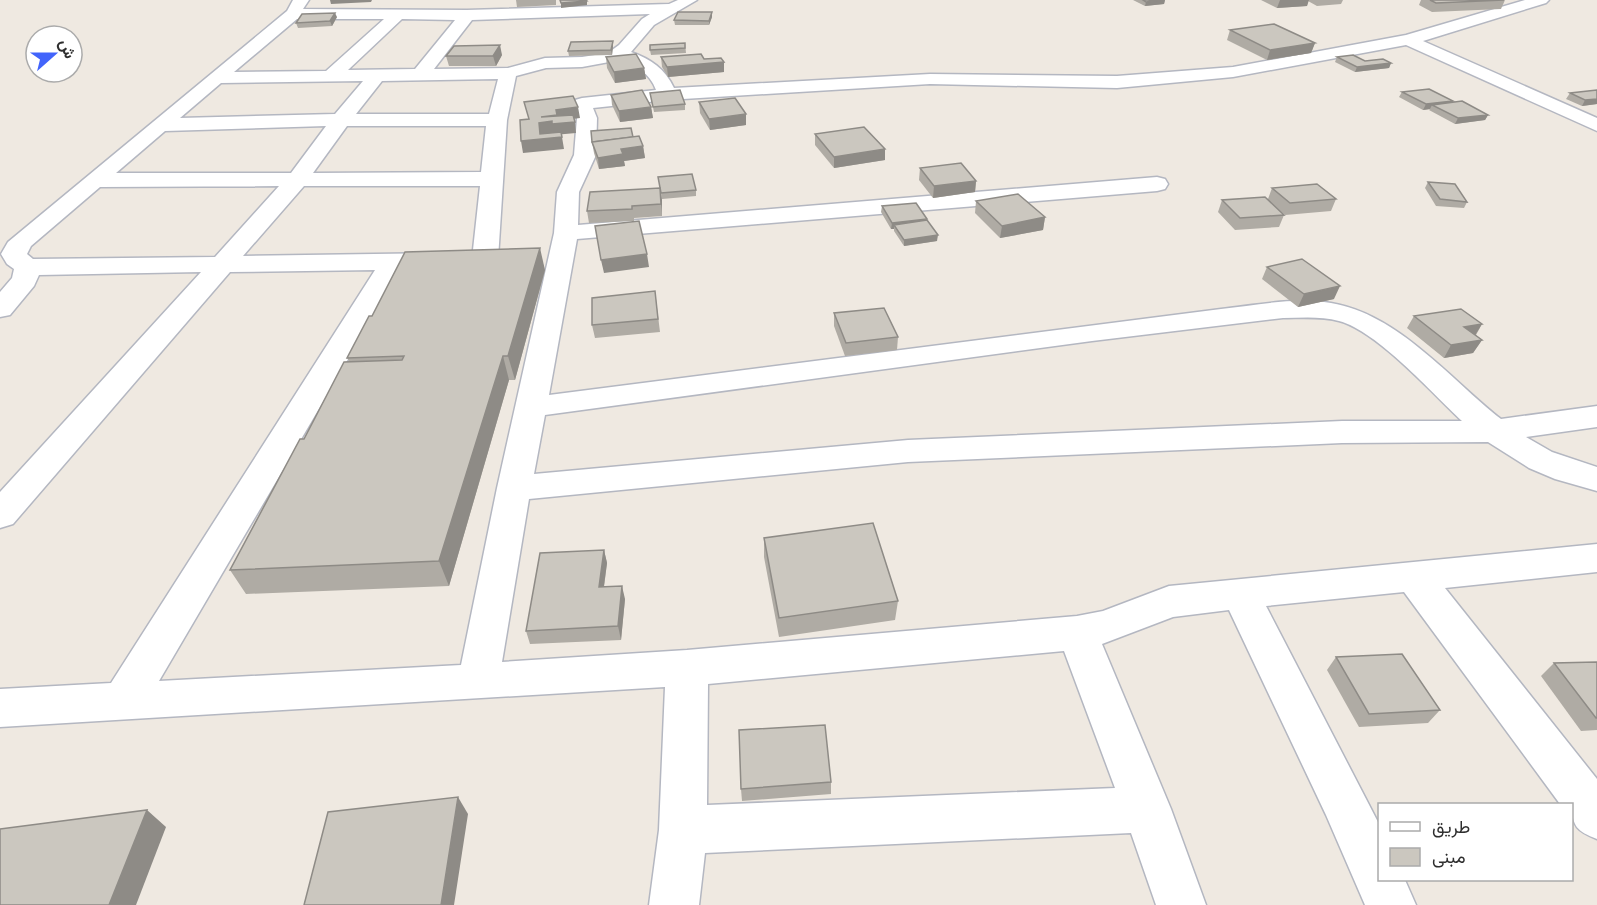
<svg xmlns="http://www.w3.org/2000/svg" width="1597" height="905" viewBox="0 0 1597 905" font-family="'Varela Round',Vazirmatn,sans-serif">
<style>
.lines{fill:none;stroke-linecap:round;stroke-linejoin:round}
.minor-casing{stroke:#b4b7c1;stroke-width:3}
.minor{fill:#fff;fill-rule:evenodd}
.wall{fill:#afaba4}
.shaded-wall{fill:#8e8b86}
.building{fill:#cbc7bf;stroke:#8e8b86;stroke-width:1.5}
</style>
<rect width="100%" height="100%" fill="#efe9e1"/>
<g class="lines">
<g class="minor-casing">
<path id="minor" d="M293 0H309L303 9 467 10 669 4 678 0H697L654 25 631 52C651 59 665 69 674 88L930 74 1117 76 1233 67 1406 35 1525 0H1549L1546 3 1423 41 1597 118V131L1406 45 1233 77 1117 88 930 84 667 100 593 108 597 118 596 155 579 192 578 225 1157 177 1165 179 1168 184 1165 189 1157 191 577 239 549 395 1221 309C1257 305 1295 297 1331 303 1398 314 1450 379 1501 419L1597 406V427L1526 437 1552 452 1597 467V491L1555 479 1529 468 1488 442 1342 443 908 462 529 499 502 662 687 650 1077 616 1103 611 1169 586 1597 544V572L1445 588 1597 779V839C1577 831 1572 827 1572 804H1560L1404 592 1266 606 1380 826V880H1405L1416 905H1365L1326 815 1229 610 1173 617 1102 644 1171 809 1206 905H1156L1131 833 705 853 699 905H649L659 830 665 687 0 727V689L111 683 375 270 230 272 13 524 0 528V492L201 272 39 275 34 286 10 315 0 317V292L12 278 14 269 7 264 1 254 8 242 287 11ZM650 14 642 19 619 45 608 53 582 57 545 58 508 68 434 69 472 20ZM297 19H384L326 71 234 72ZM402 19 455 20 415 69 348 70ZM620 60C636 66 650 73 656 90L582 98 575 100 572 104 577 118 574 155 557 192 554 233 497 488 461 665 159 681 401 269 452 266 456 261 452 256 443 253 243 256 304 186H480L472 259 476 264 485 267 494 264 498 259 507 120 516 76 546 68 582 67ZM498 79 489 114H356L382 81ZM363 81 335 114 180 118 221 83ZM326 126 291 173H116L165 131ZM347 126H486L481 172 313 173ZM279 186 215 257 33 259 27 254 31 246 100 187ZM1283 318C1301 318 1321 316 1339 321 1377 331 1432 393 1462 421H1342L908 440 534 474 545 415 1092 341ZM1064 651 1115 788 707 805 708 684Z"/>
</g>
<use href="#minor" class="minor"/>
</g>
<g class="wall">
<path d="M516 0H556V5L517 7Z"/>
<path d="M1133 0H1165L1164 4 1145 6Z"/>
<path d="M1261 0H1346H1343L1341 4 1317 6 1308 1 1307 6 1277 8Z"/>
<path d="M1421 0H1505L1501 9 1432 12 1419 5Z"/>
<path d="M337 17 332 26 298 28 296 23Z"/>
<path d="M712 17 709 25H675L674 20Z"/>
<path d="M1230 30 1315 43 1311 53 1267 60 1227 40Z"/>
<path d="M685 43 686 53 651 55 650 50Z"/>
<path d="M613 46 612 55 569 56 568 51Z"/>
<path d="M502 55 496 66H449L446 56Z"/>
<path d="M606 57 644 68 646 79 615 83 607 68Z"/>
<path d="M661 57 704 59 724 62V72L668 77 662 67Z"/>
<path d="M1337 57 1365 61 1391 63 1389 68 1355 72 1335 62Z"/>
<path d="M1597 90V104L1582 106 1566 99 1570 93Z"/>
<path d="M1402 92 1453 103 1488 115 1485 120 1455 124 1429 110 1430 109 1423 110 1399 97Z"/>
<path d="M650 93 685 104V110L654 112Z"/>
<path d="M611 95 651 107 653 118 620 122 612 105Z"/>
<path d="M699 102 746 114V125L710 130 700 113Z"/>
<path d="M815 134 885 160 834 168 815 145Z"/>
<path d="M633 137 643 146 645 158 624 161 625 166 599 169 594 153 592 142Z"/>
<path d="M920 168 976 181 975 192 933 198 919 180Z"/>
<path d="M1428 182 1467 202 1464 208 1436 206 1425 188Z"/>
<path d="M1272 188 1336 199 1331 211 1285 215 1280 211 1284 215 1279 227 1235 230 1218 212 1222 200 1268 199Z"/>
<path d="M696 190V196L662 199 661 192 662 216 634 218V221L589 223 587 211 590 192Z"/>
<path d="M976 201 1045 217 1043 230 1000 238 975 213Z"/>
<path d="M882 206 926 220 937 241 904 246 894 231V229H891L881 212Z"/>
<path d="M1267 267 1334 299 1298 307 1262 279Z"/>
<path d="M545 270 515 380H509L449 586 246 594 230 570 349 361 347 358 372 316Z"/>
<path d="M655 291 660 332 595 338 592 325Z"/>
<path d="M834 313 898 337 897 350 845 356 834 326Z"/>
<path d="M1414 316 1482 324 1476 335 1482 340 1473 353 1444 358 1407 328Z"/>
<path d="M764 538 898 601 895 620 779 637 764 557Z"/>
<path d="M604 550 607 563 604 587 625 599 621 640 530 644 526 631Z"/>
<path d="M1336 657 1440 710 1428 723 1359 727 1327 670Z"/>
<path d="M1597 662V730L1581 731 1541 676 1554 663Z"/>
<path d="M831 782V794L742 801 741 789Z"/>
</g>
<g class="shaded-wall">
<path d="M330 0H372L371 2 331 4Z"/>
<path d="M1160 0H1165L1164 4 1145 6 1146 2Z"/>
<path d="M1280 0H1309L1307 6 1277 8Z"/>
<path d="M587 1V5L561 8V3Z"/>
<path d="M712 12V17L709 25V21Z"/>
<path d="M335 13 337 17 332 26 330 21Z"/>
<path d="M613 41V46L612 55 611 50Z"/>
<path d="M1315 43 1311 53 1267 60 1270 50Z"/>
<path d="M500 45 502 55 496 66 493 56Z"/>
<path d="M724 62V72L668 77 667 67Z"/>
<path d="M1391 63 1389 68 1355 72 1357 67Z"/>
<path d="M644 68 646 79 615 83 614 72Z"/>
<path d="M1597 99V104L1582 106 1585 100Z"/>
<path d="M1453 101 1451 107 1432 105 1430 109 1423 110 1426 104Z"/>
<path d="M578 107 580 118 559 121 575 122 576 133 554 135 562 137 564 149 523 153 521 141 539 123 541 117 556 110Z"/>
<path d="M651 107 653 118 620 122 619 111Z"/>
<path d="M746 114V125L710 130 709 119Z"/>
<path d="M1488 115 1485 120 1455 124 1458 118Z"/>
<path d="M643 146 645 158 624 161 625 166 599 169 598 158 621 149Z"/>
<path d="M885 149V160L834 168V157Z"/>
<path d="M976 181 975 192 933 198 934 186Z"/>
<path d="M660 188 662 200V216L661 204Z"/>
<path d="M1045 217 1043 230 1000 238 1002 226Z"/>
<path d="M927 219 926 225H894V229H891L892 223Z"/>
<path d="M938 235 937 241 904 246V240Z"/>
<path d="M540 248 545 270 515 380 508 356Z"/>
<path d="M647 254 649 267 604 273 601 260Z"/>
<path d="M1340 286 1334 299 1298 307 1304 294Z"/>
<path d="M1482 324 1474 337 1464 327Z"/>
<path d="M1482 340 1473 353 1444 358 1451 345Z"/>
<path d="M503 356 509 380 449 586 439 561Z"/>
<path d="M604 550 607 563 602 600 599 587Z"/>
<path d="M622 586 625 599 621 640 618 626Z"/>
<path d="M458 797 468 814 454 905H441Z"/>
<path d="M147 810 166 827 136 905H109Z"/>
</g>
<g class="building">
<path d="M560 0H586L587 1 561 3Z"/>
<path d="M1143 0H1160L1146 2Z"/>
<path d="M1430 0H1504L1436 3Z"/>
<path d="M678 12H712L709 21 674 20Z"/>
<path d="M335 13 330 21 296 23 302 14Z"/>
<path d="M1274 24 1315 43 1270 50 1230 30Z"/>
<path d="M613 41 611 50 568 51 571 42Z"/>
<path d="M685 43V48L650 50V45Z"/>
<path d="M500 45 493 56H446L454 46Z"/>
<path d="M636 54 644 68 614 72 606 57Z"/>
<path d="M701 54 704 59 721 58 724 62 667 67 661 57Z"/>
<path d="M1353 55 1365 61 1383 59 1391 63 1357 67 1337 57Z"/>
<path d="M1429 89 1453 101 1426 104 1402 92Z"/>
<path d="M642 90 651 107 619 111 611 95Z"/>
<path d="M680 90 685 104 653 107 650 93Z"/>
<path d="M1597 90V99L1585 100 1570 93Z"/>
<path d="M573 96 578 107 556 110 557 115 541 117 573 115 575 122 552 124V121L539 123 540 134 561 132 562 137 521 141 520 120 529 119 524 102Z"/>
<path d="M735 98 746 114 709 119 699 102Z"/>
<path d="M1462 101 1488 115 1458 118 1432 105Z"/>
<path d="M864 127 885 149 834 157 815 134Z"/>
<path d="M631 128 633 137 592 142 591 131Z"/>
<path d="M639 136 643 146 621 149 623 154 598 158 592 142Z"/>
<path d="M961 163 976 181 934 186 920 168Z"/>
<path d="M692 174 696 190 661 193 658 177Z"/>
<path d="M1428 182 1455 184 1467 202 1440 199Z"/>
<path d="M1317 184 1336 199 1290 203 1272 188Z"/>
<path d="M660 188 661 204 632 206V209L587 211 590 192Z"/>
<path d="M1018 194 1045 217 1002 226 976 201Z"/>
<path d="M1265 197 1284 215 1240 218 1222 200Z"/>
<path d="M916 203 927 219 892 223 882 206Z"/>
<path d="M927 220 938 235 904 240 894 225Z"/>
<path d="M639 221 647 254 601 260 595 226Z"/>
<path d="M540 248 508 356H503L439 561 230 570 300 439H304L344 362 402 360 404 356 347 358 369 316H372L405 252Z"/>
<path d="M1302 259 1340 286 1304 294 1267 267Z"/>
<path d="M655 291 658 319 592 325V298Z"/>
<path d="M884 308 898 337 846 343 834 313Z"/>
<path d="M1461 309 1482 324 1464 327 1482 340 1451 345 1414 316Z"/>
<path d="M873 523 898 601 779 618 764 538Z"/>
<path d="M604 550 599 587 622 586 618 626 526 631 540 553Z"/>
<path d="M1402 654 1440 710 1369 714 1336 657Z"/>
<path d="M1597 662V718H1596L1554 663Z"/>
<path d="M825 725 831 782 741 789 739 730Z"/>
<path d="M458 797 441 905H304L328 812Z"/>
<path d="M147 810 109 905H0V829Z"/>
</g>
<rect x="1378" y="803" width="195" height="78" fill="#ffffff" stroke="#ababab" stroke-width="1.5"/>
<rect x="1390" y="822" width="30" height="9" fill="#ffffff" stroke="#ababab" stroke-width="1.5"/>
<text x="1432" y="833" font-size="18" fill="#2e2e2e">طريق</text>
<rect x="1390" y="848" width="30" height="18" fill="#cbc7bf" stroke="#ababab" stroke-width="1.5"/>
<text x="1432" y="863" font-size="18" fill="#2e2e2e">مبنى</text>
<g transform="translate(54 54) rotate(69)"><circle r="28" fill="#ffffff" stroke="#ababab" stroke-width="1.5"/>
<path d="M0-4.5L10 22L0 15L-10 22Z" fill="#4264fb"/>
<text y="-9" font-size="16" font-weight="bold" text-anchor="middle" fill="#2e2e2e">ش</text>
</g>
</svg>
